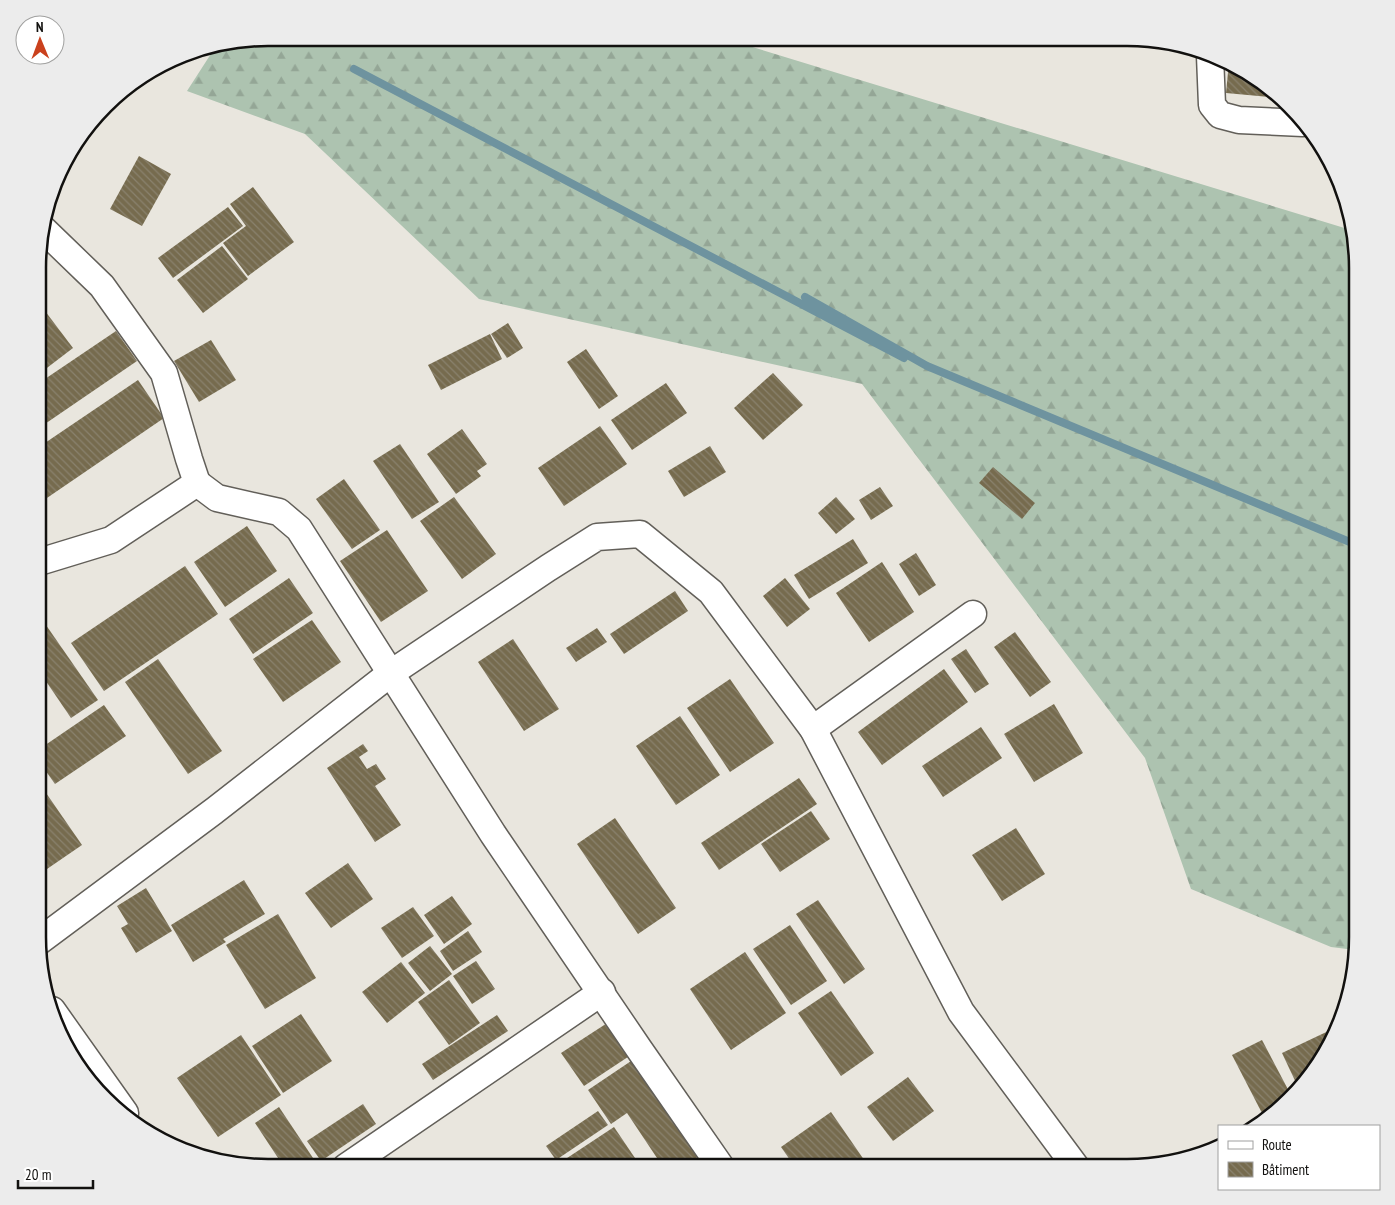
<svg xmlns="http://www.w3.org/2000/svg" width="1395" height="1205" viewBox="0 0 1395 1205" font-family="'PT Sans Narrow',sans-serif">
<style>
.forest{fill:url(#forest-firs)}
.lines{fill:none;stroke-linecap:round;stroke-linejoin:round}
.stream{stroke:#6e939f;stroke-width:8}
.building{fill:url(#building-back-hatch)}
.street-casing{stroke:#625f59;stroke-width:29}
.street{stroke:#fff;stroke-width:26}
.rim{fill:none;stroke:#12110f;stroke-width:2.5}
</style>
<defs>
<pattern id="forest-firs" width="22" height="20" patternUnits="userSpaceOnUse" patternTransform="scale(1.25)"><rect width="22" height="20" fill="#adc3b0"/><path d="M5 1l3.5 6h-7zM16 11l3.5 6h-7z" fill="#94a696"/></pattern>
<pattern id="building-back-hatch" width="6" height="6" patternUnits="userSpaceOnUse" patternTransform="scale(1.25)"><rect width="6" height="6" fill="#766b4e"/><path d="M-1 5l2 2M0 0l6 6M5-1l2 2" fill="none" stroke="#8a826e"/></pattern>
</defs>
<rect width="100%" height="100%" fill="#e9e6de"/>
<path class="forest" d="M269 38H723L1351 230 1357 253V936L1355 950 1331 947 1191 889 1145 758 862 384 479 299 305 134 187 91 216 46Z"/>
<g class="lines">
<path class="stream" d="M354 69 904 358 805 297 927 366 1357 545"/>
</g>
<g class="building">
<path d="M1229 62 1279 98 1226 93Z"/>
<path d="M139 156 171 174 142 226 110 209Z"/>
<path d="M253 187 294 242 248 276 223 243 246 226 230 204Z"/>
<path d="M228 207 243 226 173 278 158 258Z"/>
<path d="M222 246 248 279 203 313 177 280Z"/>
<path d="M39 303 73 348 39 374Z"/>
<path d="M508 323 523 348 507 358 491 334Z"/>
<path d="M116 331 137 361 39 428V383Z"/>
<path d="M490 334 502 359 441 390 428 365Z"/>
<path d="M211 340 236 380 199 402 174 361Z"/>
<path d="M586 349 618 396 599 409 567 362Z"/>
<path d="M773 373 803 405 763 440 734 408Z"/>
<path d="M138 380 164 418 44 500 39 493V447Z"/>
<path d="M666 383 687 413 632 450 611 420Z"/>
<path d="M600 426 627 464 564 506 538 468Z"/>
<path d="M462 429 487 464 477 471 481 476 456 494 427 454Z"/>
<path d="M400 444 439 502 412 519 373 461Z"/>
<path d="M710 446 726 472 684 497 668 471Z"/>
<path d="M993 467 1035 503 1022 519 979 483Z"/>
<path d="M344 479 380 530 352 549 316 499Z"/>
<path d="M880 487 893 506 871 520 859 500Z"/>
<path d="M454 497 496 554 462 579 420 521Z"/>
<path d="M836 497 855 519 836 534 818 513Z"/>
<path d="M247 526 277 571 225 607 194 562Z"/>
<path d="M387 530 428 591 381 622 340 561Z"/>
<path d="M853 539 868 563 809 599 794 575Z"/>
<path d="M916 553 936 585 919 596 899 564Z"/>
<path d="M882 562 914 612 869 642 836 593Z"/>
<path d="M185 566 218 614 104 691 71 643Z"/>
<path d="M289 578 313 613 253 654 229 619Z"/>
<path d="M785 578 810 609 787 627 763 596Z"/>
<path d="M675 591 688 611 624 654 610 634Z"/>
<path d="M39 615 98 700 71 718 39 671Z"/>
<path d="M312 620 341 662 283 702 253 659Z"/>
<path d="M597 628 607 642 576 662 566 648Z"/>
<path d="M1015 632 1051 682 1030 697 994 647Z"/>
<path d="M513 639 559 709 524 731 478 662Z"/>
<path d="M966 649 989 684 975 693 951 659Z"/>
<path d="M158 659 222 751 188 774 125 682Z"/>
<path d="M944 669 968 702 882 765 858 732Z"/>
<path d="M730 679 774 743 730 772 687 708Z"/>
<path d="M1054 704 1083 753 1034 782 1004 734Z"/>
<path d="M104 705 126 736 55 784 38 760V750Z"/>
<path d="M680 716 720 775 676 805 636 746Z"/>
<path d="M981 727 1002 758 943 797 922 766Z"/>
<path d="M363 744 368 751 359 757 367 769 376 764 386 779 375 786 401 825 375 842 327 768Z"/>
<path d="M38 771 47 784 38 790Z"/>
<path d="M799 778 817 804 719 870 701 843Z"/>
<path d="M44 790 82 845 47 869 38 857V794Z"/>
<path d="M811 811 830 839 780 872 761 844Z"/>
<path d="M615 818 676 908 638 934 577 844Z"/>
<path d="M1016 828 1045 874 1002 901 972 855Z"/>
<path d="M348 863 373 899 331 928 305 893Z"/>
<path d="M244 880 265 914 223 939 226 942 193 962 171 925Z"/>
<path d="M146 888 172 931 136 953 121 928 128 924 117 906Z"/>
<path d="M452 896 472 924 444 944 424 915Z"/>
<path d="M818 900 865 969 844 984 796 914Z"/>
<path d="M413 907 434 936 402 958 381 928Z"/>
<path d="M278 914 316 978 265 1009 226 945Z"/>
<path d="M790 925 827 981 791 1005 753 949Z"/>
<path d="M468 931 482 952 453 971 440 951Z"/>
<path d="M430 946 452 974 430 991 408 963Z"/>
<path d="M745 952 786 1013 731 1050 690 989Z"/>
<path d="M476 961 495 989 472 1004 453 976Z"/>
<path d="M401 962 425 993 387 1023 362 992Z"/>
<path d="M449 980 480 1023 449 1045 418 1002Z"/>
<path d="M831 991 874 1053 841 1076 798 1013Z"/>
<path d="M301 1014 332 1061 283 1093 252 1046Z"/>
<path d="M497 1015 508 1031 433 1080 422 1064Z"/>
<path d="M615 1018 637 1051 584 1086 561 1053Z"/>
<path d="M1339 1026 1317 1059 1298 1087 1282 1053Z"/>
<path d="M241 1035 281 1095 218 1137 177 1078Z"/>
<path d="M1262 1040 1292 1097 1264 1117 1232 1055Z"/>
<path d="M640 1055 702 1154 683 1167H663L627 1113 611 1124 588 1090Z"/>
<path d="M908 1077 934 1111 893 1141 867 1107Z"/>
<path d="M363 1104 376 1124 321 1161 307 1141Z"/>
<path d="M279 1107 319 1167H284L255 1123Z"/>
<path d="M598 1111 608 1125 556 1160 546 1146Z"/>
<path d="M831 1112 869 1167H795L781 1147Z"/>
<path d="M614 1127 637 1161 628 1167H560L558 1164Z"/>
</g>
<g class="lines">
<g class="street-casing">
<g id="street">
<path d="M1210 56 1212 105 1220 115 1239 120 1303 123"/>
<path d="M197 483 217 498 279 512 299 529 493 834 639 1049 721 1167"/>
<path d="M39 562 111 540 197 483 189 459 164 373 102 286 43 229"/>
<path d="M813 729 973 614"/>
<path d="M38 942 214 811 391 673 548 568 597 537 640 534 711 592 813 729 961 1012 1076 1167"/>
<path d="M52 1010 125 1113"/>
<path d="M346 1167 602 992"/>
</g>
</g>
<use href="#street" class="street"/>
</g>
<path d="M0 0H1395V1205H0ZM268 46H1127A222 222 0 0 1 1349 268V937A222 222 0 0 1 1127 1159H268A222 222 0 0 1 46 937V268A222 222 0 0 1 268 46Z" fill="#ececec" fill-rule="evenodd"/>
<path class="rim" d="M268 46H1127A222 222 0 0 1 1349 268V937A222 222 0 0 1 1127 1159H268A222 222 0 0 1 46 937V268A222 222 0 0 1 268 46Z"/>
<rect x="1218" y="1125" width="162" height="65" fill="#ffffff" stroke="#a0a09f"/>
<rect x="1228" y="1141" width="25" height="8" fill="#ffffff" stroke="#a0a09f"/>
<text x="1262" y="1150" font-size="15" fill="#12110f">Route</text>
<rect x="1228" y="1162" width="25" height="15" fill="url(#building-back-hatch)" stroke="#a0a09f"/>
<text x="1262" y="1175" font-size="15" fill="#12110f">Bâtiment</text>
<g transform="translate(40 40) rotate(359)"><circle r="24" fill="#ffffff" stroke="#a0a09f"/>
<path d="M0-4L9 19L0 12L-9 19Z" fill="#ca411d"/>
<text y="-8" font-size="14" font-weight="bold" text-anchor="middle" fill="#12110f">N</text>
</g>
<path d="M18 1180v8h75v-8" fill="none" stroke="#12110f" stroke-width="2.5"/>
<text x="25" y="1180" font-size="15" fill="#12110f" stroke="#ffffff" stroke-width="4" paint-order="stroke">20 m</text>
</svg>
